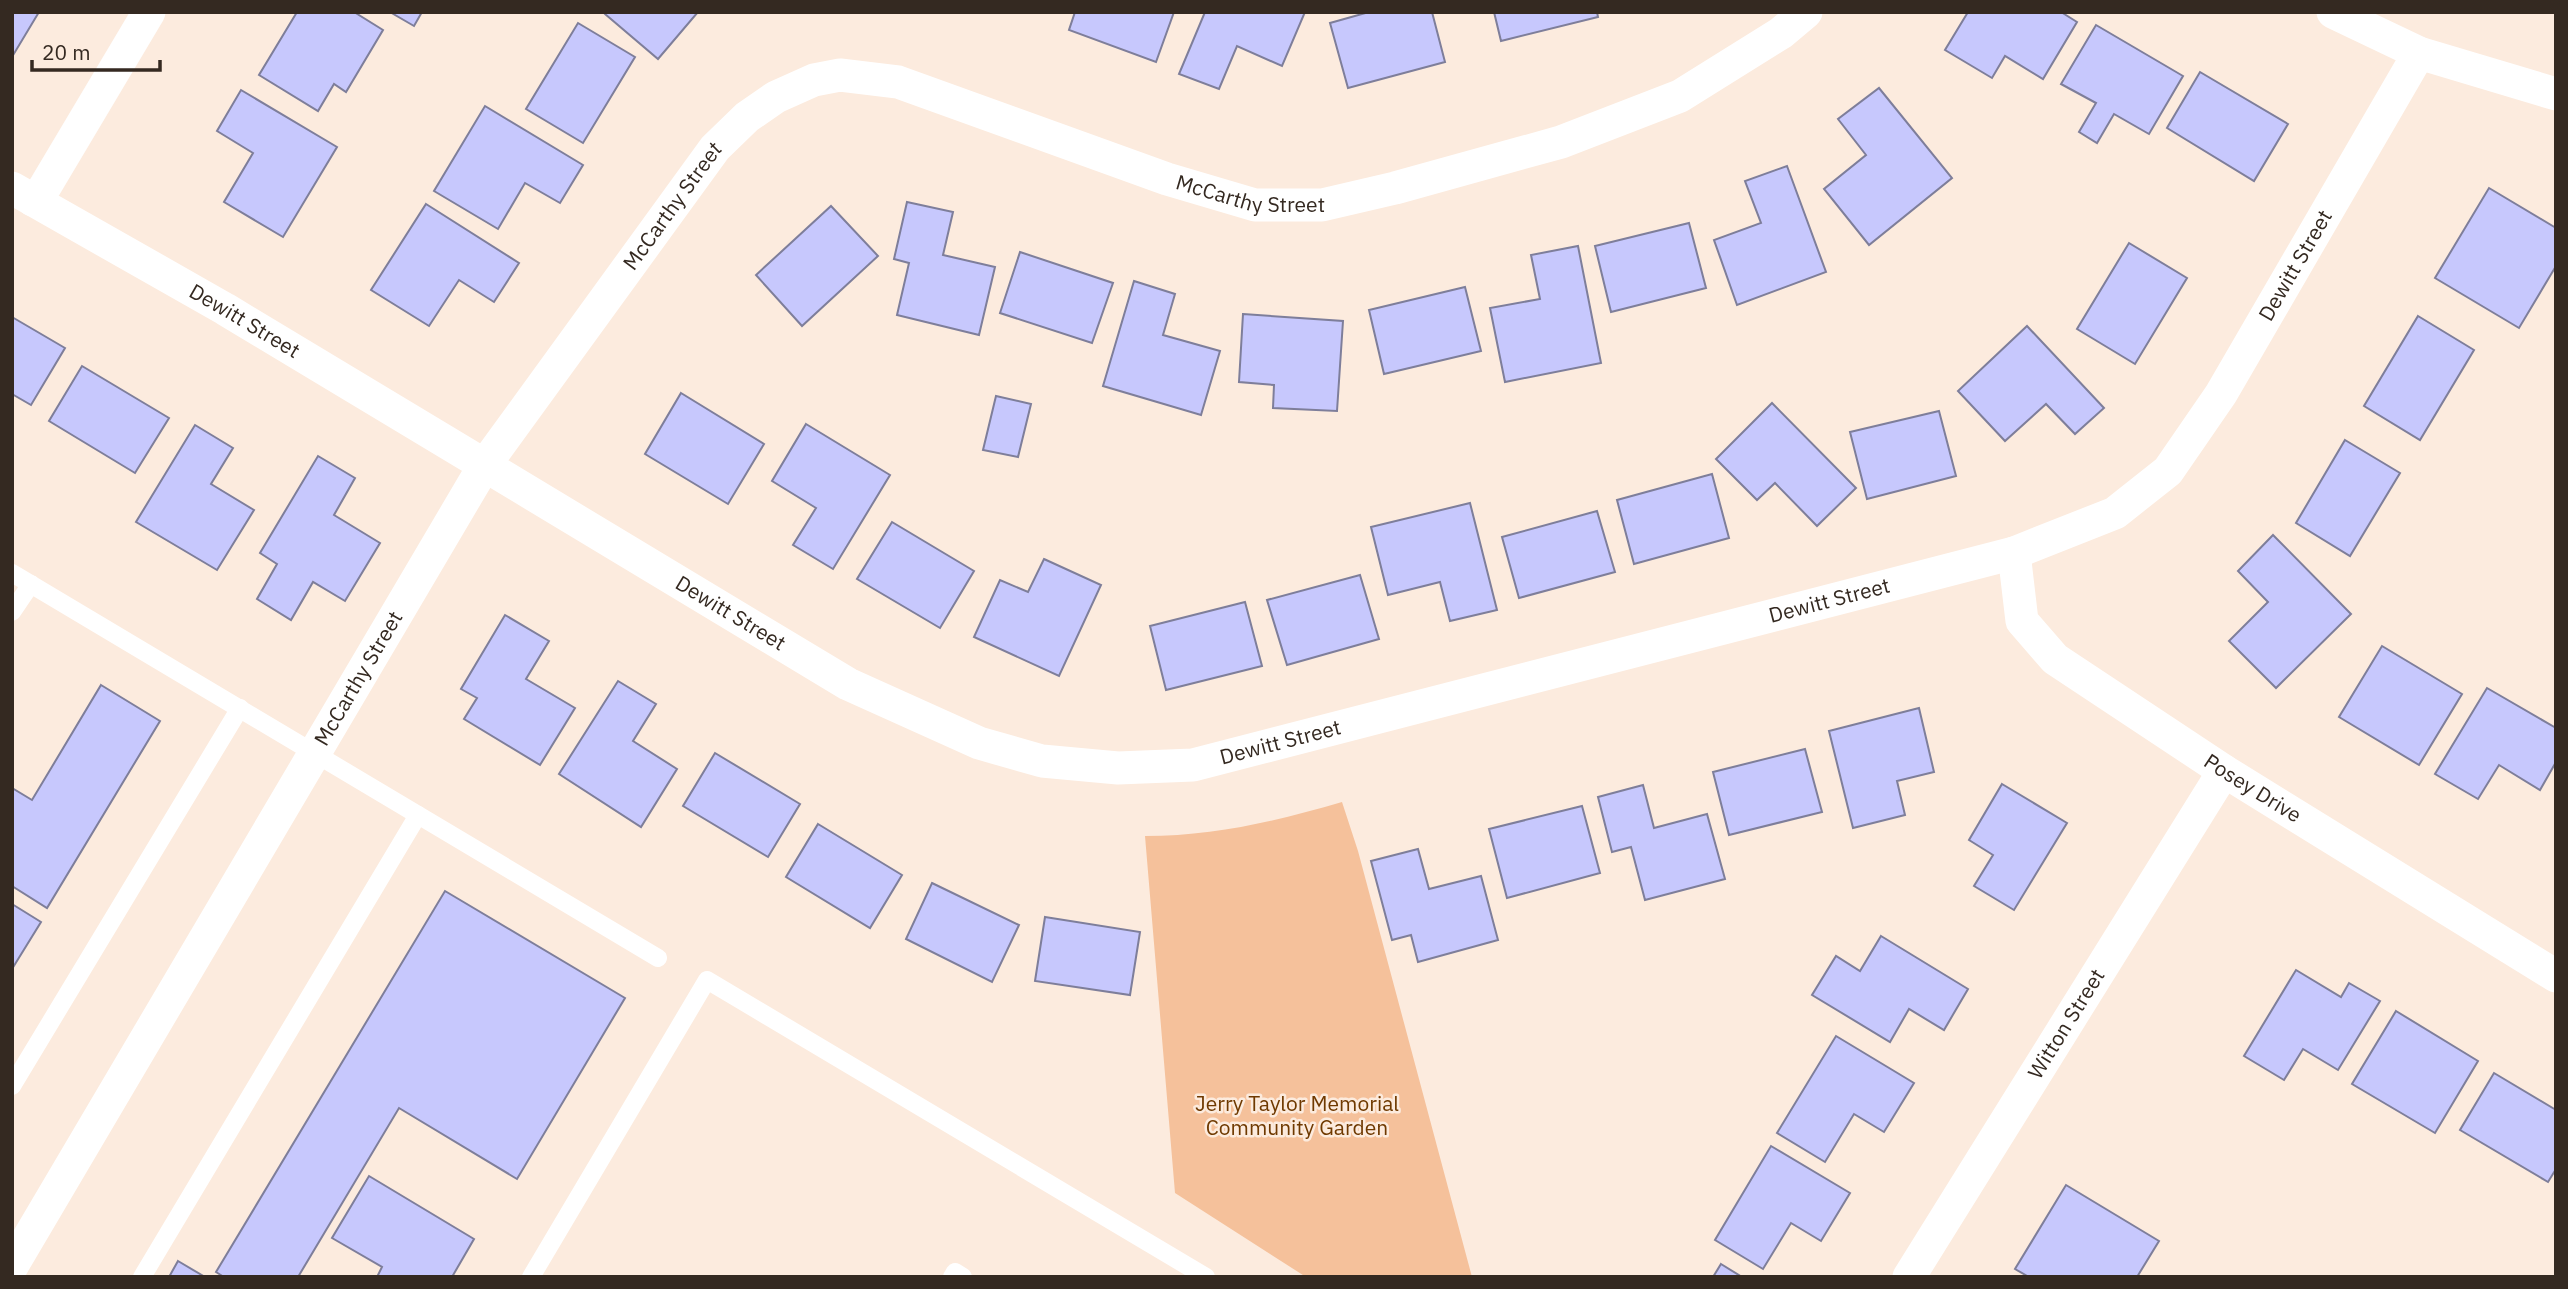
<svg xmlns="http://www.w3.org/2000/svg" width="2568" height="1289" viewBox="0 0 2568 1289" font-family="'IBM Plex Sans',sans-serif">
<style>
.green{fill:#f5c19b}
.building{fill:#c7c8fd;stroke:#7e7e9a;stroke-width:2}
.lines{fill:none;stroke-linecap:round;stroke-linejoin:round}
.service{stroke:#fff;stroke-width:18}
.minor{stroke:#fff;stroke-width:33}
.labels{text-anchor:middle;stroke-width:5;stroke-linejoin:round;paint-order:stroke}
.street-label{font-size:21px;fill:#342921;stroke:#fcebde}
.park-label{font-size:21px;fill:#6f3900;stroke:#fcebde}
</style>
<rect width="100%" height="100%" fill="#fcebde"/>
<path class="green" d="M1342 802 1358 851 1472 1277H1306L1175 1193 1145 836C1214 836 1277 821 1342 802Z"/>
<g class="building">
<path d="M12 12H39L12 57Z"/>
<path d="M297 12H354L383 30 346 92 334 84 318 111 259 75Z"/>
<path d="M390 12H422L414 26Z"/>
<path d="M606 12H698L658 59 605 14Z"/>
<path d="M1075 12H1174L1156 62 1069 30Z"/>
<path d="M1205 12H1305L1282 66 1237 46 1219 89 1179 74Z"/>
<path d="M1369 12H1432L1445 62 1348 88 1330 23Z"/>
<path d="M1494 12H1597L1598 17 1501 41Z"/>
<path d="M1968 12H2061L2077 22 2043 79 2005 56 1992 78 1945 50Z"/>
<path d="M578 23 635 57 583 143 526 109Z"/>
<path d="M2096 25 2183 76 2149 134 2114 114 2097 143 2079 132 2096 103 2061 84Z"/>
<path d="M2200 72 2288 124 2254 181 2167 128Z"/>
<path d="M1879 88 1952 178 1869 245 1824 189 1866 155 1838 119Z"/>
<path d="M241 90 337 147 283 237 224 202 253 153 217 131Z"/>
<path d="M485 106 583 165 560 203 525 183 498 229 434 191Z"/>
<path d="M1787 166 1826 272 1737 305 1714 240 1761 223 1745 181Z"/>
<path d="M2489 188 2556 228V266L2519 328 2435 278Z"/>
<path d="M907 202 953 212 943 255 995 267 979 335 897 315 909 263 894 259Z"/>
<path d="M426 204 519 263 494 302 459 280 429 326 371 290Z"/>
<path d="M831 206 878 256 802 326 756 275Z"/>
<path d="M1689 223 1706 288 1611 312 1595 246Z"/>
<path d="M2129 243 2187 278 2135 364 2077 329Z"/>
<path d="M1578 246 1601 363 1505 382 1490 308 1540 299 1531 255Z"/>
<path d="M1020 252 1113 283 1092 343 1000 313Z"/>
<path d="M1134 281 1175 294 1163 335 1220 351 1201 415 1103 386Z"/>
<path d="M1465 287 1481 351 1384 374 1369 310Z"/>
<path d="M1243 314 1343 321 1337 411 1273 408 1274 385 1239 382Z"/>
<path d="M2418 316 2474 350 2420 440 2364 406Z"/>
<path d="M12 317 65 348 31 405 12 394Z"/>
<path d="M2027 326 2104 408 2075 434 2046 404 2005 441 1958 391Z"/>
<path d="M82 366 169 418 135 473 49 421Z"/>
<path d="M681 393 764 444 728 504 645 454Z"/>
<path d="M996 396 1031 404 1018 457 983 450Z"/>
<path d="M1772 403 1856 488 1817 526 1775 483 1757 500 1716 459Z"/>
<path d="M1939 411 1956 476 1867 499 1850 432Z"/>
<path d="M806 424 890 475 833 569 793 545 816 508 772 481Z"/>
<path d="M195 425 233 448 211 484 254 510 217 570 136 522Z"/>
<path d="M2345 440 2400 473 2350 556 2296 523Z"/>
<path d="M318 456 355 478 334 515 380 543 345 601 313 582 291 620 257 599 277 564 260 553Z"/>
<path d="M1712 474 1729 538 1634 564 1617 500Z"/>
<path d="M1470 503 1497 610 1450 621 1440 582 1388 595 1371 527Z"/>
<path d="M1597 511 1615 572 1519 598 1502 537Z"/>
<path d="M892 522 974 571 940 628 857 579Z"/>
<path d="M2273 535 2351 614 2276 688 2229 641 2268 602 2238 571Z"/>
<path d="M1044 559 1101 585 1059 676 974 637 1000 580 1028 592Z"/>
<path d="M1360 575 1379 639 1287 665 1267 600Z"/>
<path d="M1245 602 1262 666 1166 690 1150 626Z"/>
<path d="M505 615 549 641 526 679 575 708 540 765 464 719 477 698 461 689Z"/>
<path d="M2382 646 2462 694 2419 765 2339 717Z"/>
<path d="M618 681 656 704 633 741 677 769 641 827 559 774Z"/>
<path d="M101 685 160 721 47 908 12 886V788L32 800Z"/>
<path d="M2487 688 2556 728V762L2540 790 2499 765 2478 799 2435 774Z"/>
<path d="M1919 708 1934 772 1897 781 1905 815 1853 828 1829 731Z"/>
<path d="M1805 749 1822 812 1729 835 1713 772Z"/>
<path d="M715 753 800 804 768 857 683 806Z"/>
<path d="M2002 784 2067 823 2014 910 1974 886 1993 855 1969 840Z"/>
<path d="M1643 785 1654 828 1707 814 1725 879 1645 900 1631 847 1612 852 1598 797Z"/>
<path d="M1582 806 1600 873 1507 898 1489 829Z"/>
<path d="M818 824 902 875 870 928 786 877Z"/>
<path d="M1418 849 1429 889 1481 876 1498 940 1418 962 1411 935 1392 940 1371 861Z"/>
<path d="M932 883 1019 925 992 982 906 939Z"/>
<path d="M445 891 625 998 517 1179 399 1108 298 1277H224L216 1272Z"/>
<path d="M12 904 41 922 12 969Z"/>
<path d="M1045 917 1140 932 1130 995 1035 981Z"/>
<path d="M1881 936 1968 989 1944 1030 1909 1009 1890 1042 1812 995 1836 956 1860 971Z"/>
<path d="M2296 970 2341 997 2349 983 2380 1001 2338 1070 2303 1049 2284 1080 2244 1056Z"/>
<path d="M2396 1011 2478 1061 2435 1133 2352 1084Z"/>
<path d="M1836 1036 1914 1083 1884 1132 1854 1114 1825 1162 1777 1133Z"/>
<path d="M2494 1073 2556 1110V1169L2548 1182 2460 1130Z"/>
<path d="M1771 1146 1850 1193 1821 1241 1791 1223 1763 1269 1715 1240Z"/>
<path d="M369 1176 474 1239 452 1277H377L382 1267 332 1238Z"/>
<path d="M2066 1185 2159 1241 2137 1277H2029L2015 1269Z"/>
<path d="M178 1261 205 1277H169Z"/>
<path d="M1721 1264 1742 1277H1713Z"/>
</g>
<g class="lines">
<g class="service">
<path d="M12 573 658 958"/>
<path d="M12 612 31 584"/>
<path d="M12 1086 240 708"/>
<path d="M142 1277 418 815"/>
<path d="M531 1277 707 980 1206 1277"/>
<path d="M952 1277 955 1272 963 1277"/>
</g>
<g class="minor">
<path d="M2333 12 2419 53 2556 94"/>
<path id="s1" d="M12 188 225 309 848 684 979 743 1042 761 1118 768 1193 765 2014 553 2115 513 2168 471 2221 394 2419 53"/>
<path d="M33 200 43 190 149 12"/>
<path id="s2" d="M2014 553 2022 621 2055 659 2224 771 2556 976"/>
<path id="s3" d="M12 1266 484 466 715 148 747 117 776 97 814 80 840 75 898 82 1167 179 1255 205H1322L1395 188 1561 142 1680 96 1781 33 1806 12"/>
<path id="s4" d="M1909 1277 2224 771"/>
</g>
</g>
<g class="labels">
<g class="street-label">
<text dy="7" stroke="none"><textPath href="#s3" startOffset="1900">McCarthy Street</textPath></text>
<text dy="7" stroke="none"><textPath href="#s3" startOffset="1250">McCarthy Street</textPath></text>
<text dy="7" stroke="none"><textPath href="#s1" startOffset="2599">Dewitt Street</textPath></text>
<text dy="7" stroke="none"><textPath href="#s1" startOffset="268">Dewitt Street</textPath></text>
<text dy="7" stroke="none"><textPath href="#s1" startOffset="1990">Dewitt Street</textPath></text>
<text dy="7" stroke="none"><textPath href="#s1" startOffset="835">Dewitt Street</textPath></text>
<text dy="7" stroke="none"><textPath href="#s3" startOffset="682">McCarthy Street</textPath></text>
<text dy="7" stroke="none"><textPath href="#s1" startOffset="1423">Dewitt Street</textPath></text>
<text dy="7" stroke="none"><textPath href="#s2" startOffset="355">Posey Drive</textPath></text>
<text dy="7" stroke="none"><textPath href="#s4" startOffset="298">Witton Street</textPath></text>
</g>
<g class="park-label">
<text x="1297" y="1111">Jerry Taylor Memorial<tspan x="1297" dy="24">Community Garden</tspan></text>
</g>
</g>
<rect width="2568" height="1289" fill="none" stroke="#342921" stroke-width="28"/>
<path d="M32 60v10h128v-10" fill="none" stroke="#342921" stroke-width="3.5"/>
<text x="42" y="60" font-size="21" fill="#342921" stroke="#fcebde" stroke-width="5" paint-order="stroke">20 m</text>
</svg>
